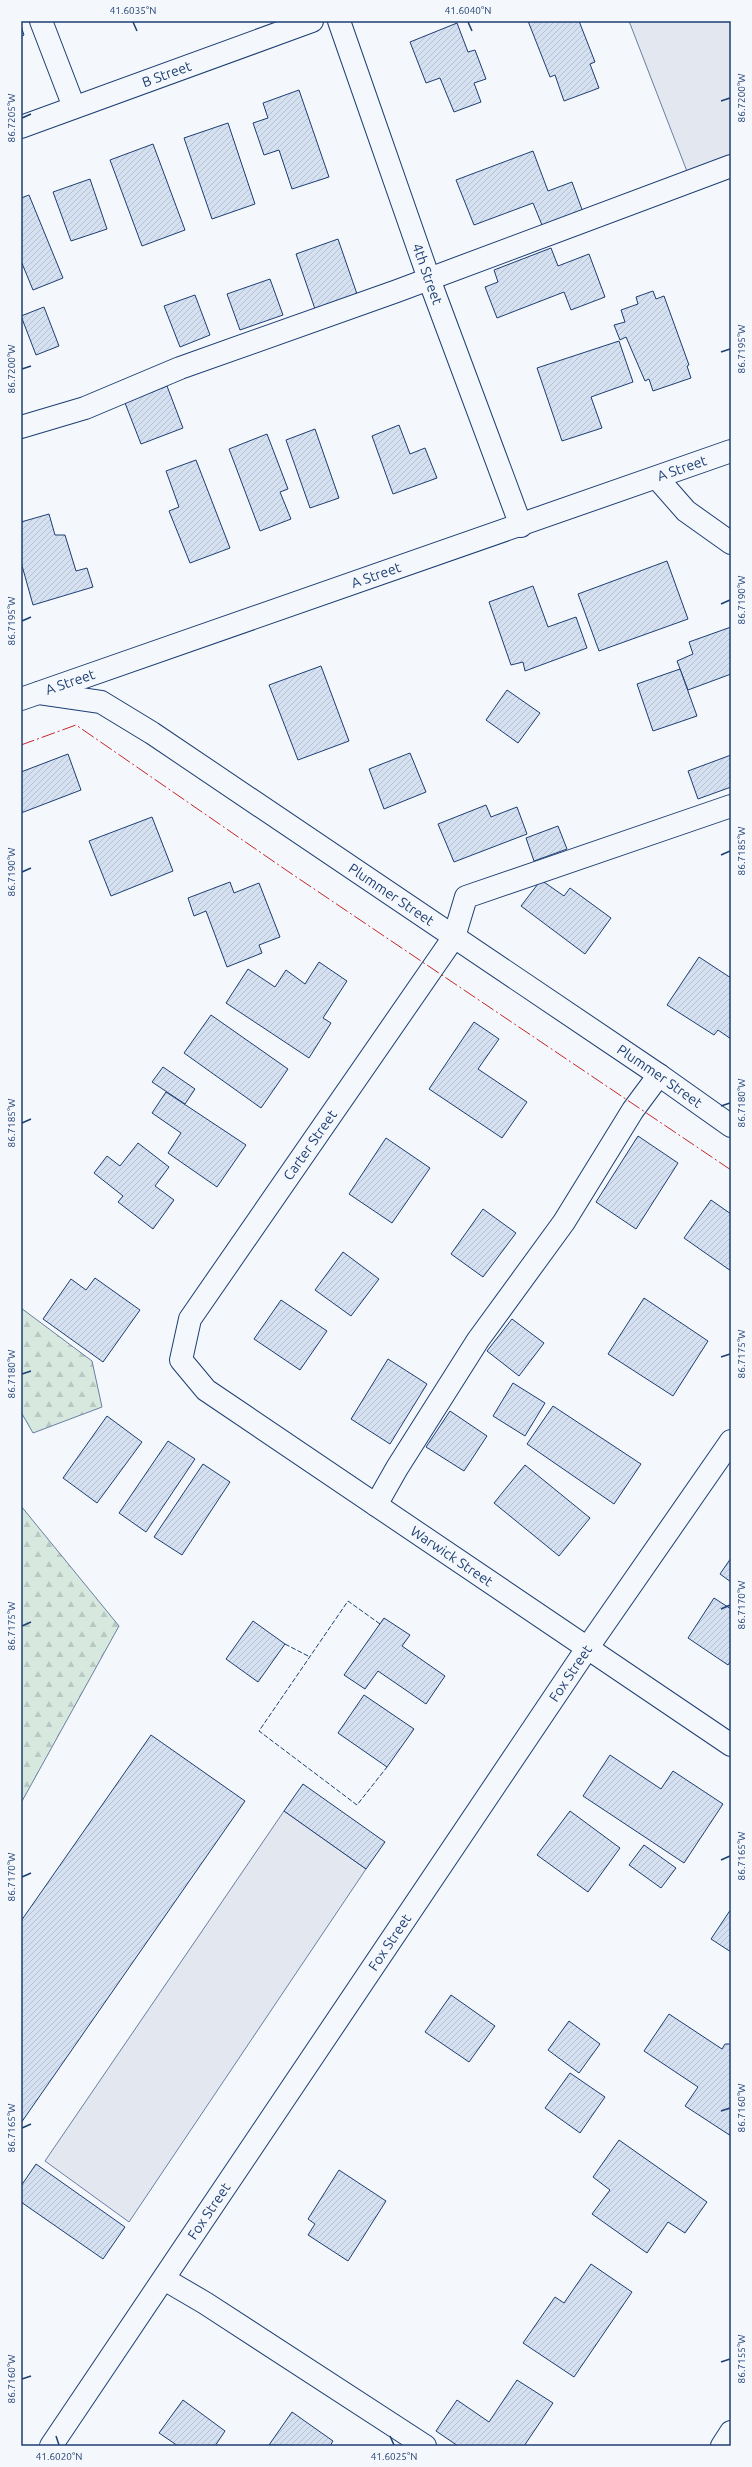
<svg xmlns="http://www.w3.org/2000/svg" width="752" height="2467" viewBox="0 0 752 2467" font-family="Ubuntu,sans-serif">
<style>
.forest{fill:url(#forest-firs);stroke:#687fa3}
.parking{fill:#e3e8f0;stroke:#687fa3}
.building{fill:url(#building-hatch);stroke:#1d3f73}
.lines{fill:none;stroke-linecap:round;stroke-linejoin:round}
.minor-casing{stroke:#1d3f73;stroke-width:24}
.major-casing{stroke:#1d3f73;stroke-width:24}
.minor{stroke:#f4f7fb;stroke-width:22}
.major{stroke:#f4f7fb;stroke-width:22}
.fence{stroke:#1d3f73;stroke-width:1;stroke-dasharray:5 2;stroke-linecap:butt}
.power{stroke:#c62828;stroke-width:1;stroke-dasharray:14 3 2 3;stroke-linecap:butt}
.ticks{fill:none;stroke:#1d3f73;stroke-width:1.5}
.labels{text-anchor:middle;stroke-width:3;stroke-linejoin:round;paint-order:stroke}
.street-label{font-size:14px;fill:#1d3f73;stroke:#f4f7fb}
.neatline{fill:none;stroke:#1d3f73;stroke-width:1.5}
.ticks-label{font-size:10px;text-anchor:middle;fill:#1d3f73}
</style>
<defs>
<pattern id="forest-firs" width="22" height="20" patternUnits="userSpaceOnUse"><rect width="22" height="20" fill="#d7e8df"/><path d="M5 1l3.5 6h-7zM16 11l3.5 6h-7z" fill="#b8c8c3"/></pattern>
<pattern id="building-hatch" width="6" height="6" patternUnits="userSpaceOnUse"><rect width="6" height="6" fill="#d5e0f0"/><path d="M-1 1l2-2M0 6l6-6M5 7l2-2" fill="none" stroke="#b6c1d1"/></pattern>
</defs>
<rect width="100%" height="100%" fill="#f4f7fb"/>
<g class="forest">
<path d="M21 1308 92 1361 102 1407 33 1433 21 1412Z"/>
<path d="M21 1506 119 1626 21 1803Z"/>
</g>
<g class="parking">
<path d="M629 21H731V158L688 174Z"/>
<path d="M284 1811 366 1869 129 2222 45 2161Z"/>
</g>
<g class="building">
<path d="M528 21H579L595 62 590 64 599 88 564 101 555 75 550 77Z"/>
<path d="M457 23 468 52 475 50 486 79 474 83 481 102 454 112 440 78 426 83 410 42Z"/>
<path d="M21 26 24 35 21 37Z"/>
<path d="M299 90 329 177 292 189 279 150 264 155 253 123 268 118 263 103Z"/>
<path d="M228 123 255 204 212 219 184 138Z"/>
<path d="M153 144 185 230 142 246 110 160Z"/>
<path d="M533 151 548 191 572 182 584 215 544 230 533 203 474 225 456 180Z"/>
<path d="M90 179 107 229 71 241 53 192Z"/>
<path d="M29 195 63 278 33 290 21 261V198Z"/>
<path d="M338 239 357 294 315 309 296 254Z"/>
<path d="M551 248 558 266 589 254 605 297 571 310 564 292 497 318 485 287 498 282 494 270Z"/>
<path d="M270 279 283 315 240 330 227 294Z"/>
<path d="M653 291 656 299 664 296 689 365 687 366 691 378 653 391 649 379 645 381 626 337 620 340 614 325 625 322 621 310 638 304 636 297Z"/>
<path d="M195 295 210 335 180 347 164 306Z"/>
<path d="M44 307 59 346 36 355 21 316Z"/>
<path d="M619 341 633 382 591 397 602 428 562 441 537 368Z"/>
<path d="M167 386 183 428 141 444 125 403Z"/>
<path d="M399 425 410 454 425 448 437 478 393 494 372 436Z"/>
<path d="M315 429 339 498 310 508 286 440Z"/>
<path d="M267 434 288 489 280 492 291 519 260 531 229 449Z"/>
<path d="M196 460 230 548 190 563 169 511 179 507 166 471Z"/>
<path d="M49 514 55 535H65L76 571 87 568 93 587 33 605 21 562V522Z"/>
<path d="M667 561 688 619 599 651 578 594Z"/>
<path d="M533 586 548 627 576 617 587 648 525 671 523 662 511 665 489 602Z"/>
<path d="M731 627V674L688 690 677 661 693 654 689 642Z"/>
<path d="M321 666 349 741 298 760 269 685Z"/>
<path d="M680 669 697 716 653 731 637 684Z"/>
<path d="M507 690 540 713 518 743 486 720Z"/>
<path d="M410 753 426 792 384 809 369 769Z"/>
<path d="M68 754 81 790 21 813V772Z"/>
<path d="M731 755V787L698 799 688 771Z"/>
<path d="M486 805 491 817 517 807 527 834 454 862 438 824Z"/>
<path d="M152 817 173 871 111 896 89 841Z"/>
<path d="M558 826 567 849 534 861 526 838Z"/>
<path d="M541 880 564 896 570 888 611 918 585 954 521 906Z"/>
<path d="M230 882 234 893 259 883 280 937 259 945 262 953 227 967 206 911 194 916 188 898Z"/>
<path d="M699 957 731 978V1039L718 1030 714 1035 667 1005Z"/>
<path d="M319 962 347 981 323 1018 331 1023 309 1058 226 1003 248 969 275 987 286 970 305 984Z"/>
<path d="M211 1015 288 1069 261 1108 184 1053Z"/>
<path d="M474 1022 499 1039 478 1069 527 1102 502 1138 429 1089Z"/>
<path d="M163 1067 195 1089 185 1104 152 1082Z"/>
<path d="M166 1092 246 1145 217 1187 168 1153 181 1133 152 1113Z"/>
<path d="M638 1136 678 1163 636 1229 596 1202Z"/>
<path d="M386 1138 430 1168 392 1223 349 1194Z"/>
<path d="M138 1143 169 1167 155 1186 174 1200 153 1229 118 1202 123 1196 94 1173 107 1156 120 1166Z"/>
<path d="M711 1200 731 1214V1271L684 1238Z"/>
<path d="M483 1209 516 1233 483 1277 451 1254Z"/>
<path d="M343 1252 379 1279 351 1316 315 1290Z"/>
<path d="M95 1278 140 1310 103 1362 43 1319 71 1279 86 1290Z"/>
<path d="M644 1298 708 1341 673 1396 608 1354Z"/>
<path d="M281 1300 327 1331 300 1370 254 1339Z"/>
<path d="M512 1319 544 1343 519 1376 487 1351Z"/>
<path d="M388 1359 427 1384 390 1444 351 1419Z"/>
<path d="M513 1383 545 1403 525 1436 493 1416Z"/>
<path d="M553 1406 641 1464 614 1504 527 1444Z"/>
<path d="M450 1411 487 1436 464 1471 426 1447Z"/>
<path d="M107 1416 142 1442 97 1503 63 1478Z"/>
<path d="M168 1441 195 1459 146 1532 119 1513Z"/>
<path d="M203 1464 230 1482 182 1555 154 1537Z"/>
<path d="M525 1465 590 1518 559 1556 494 1503Z"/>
<path d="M731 1558V1582L720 1574Z"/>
<path d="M714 1598 731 1609V1660L728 1665 688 1638Z"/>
<path d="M384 1618 410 1635 402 1646 445 1676 426 1704 378 1671 365 1689 344 1675Z"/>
<path d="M253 1621 285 1644 258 1682 226 1659Z"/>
<path d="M364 1695 414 1729 387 1767 338 1733Z"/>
<path d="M151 1735 245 1801 21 2123V1921Z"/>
<path d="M610 1755 661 1789 673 1771 723 1804 684 1863 583 1796Z"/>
<path d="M303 1784 385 1842 366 1869 284 1811Z"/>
<path d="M570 1811 620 1848 588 1892 537 1855Z"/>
<path d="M644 1845 676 1868 661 1888 629 1865Z"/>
<path d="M731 1909V1952L711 1939Z"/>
<path d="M451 1995 495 2026 469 2062 425 2032Z"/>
<path d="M669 2014 722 2049 725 2044H731V2136L685 2106 698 2087 644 2051Z"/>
<path d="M569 2021 600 2044 579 2073 548 2050Z"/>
<path d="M570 2073 605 2097 580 2133 545 2108Z"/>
<path d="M619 2140 707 2202 685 2233 668 2222 647 2253 592 2214 610 2190 593 2177Z"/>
<path d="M36 2164 125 2227 103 2259 21 2202V2186Z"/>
<path d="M339 2170 386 2201 348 2261 308 2235 315 2224 308 2219Z"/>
<path d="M591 2264 632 2292 574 2377 523 2343 555 2297 564 2303Z"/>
<path d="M517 2380 553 2403 524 2446H458L436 2431 457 2400 489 2422Z"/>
<path d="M183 2400 225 2431 215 2446H178L159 2433Z"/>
<path d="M292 2412 333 2441 330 2446 269 2445Z"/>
</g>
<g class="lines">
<g class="minor-casing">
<g id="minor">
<path d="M41 21 74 107"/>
<path id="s1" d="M339 21 429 279 521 526"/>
<path id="s2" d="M21 127 312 21"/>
<path d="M21 427 85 408 180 368 397 291 731 166"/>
<path d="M657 478 686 511 731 543"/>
<path id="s3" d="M39 693 101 702 152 733 659 1075 731 1126"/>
<path id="s4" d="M21 699 731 451"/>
<path id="s5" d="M731 806 466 897 454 937 190 1319 181 1360 206 1390 731 1745"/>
<path d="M376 1505 397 1468 478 1340 564 1222 633 1110 659 1075"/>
<path d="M164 2279 205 2303 425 2446"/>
<path id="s6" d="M51 2446 588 1647 731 1441"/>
</g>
</g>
<g class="major-casing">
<path id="major" d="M722 2446 731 2432"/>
</g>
<use href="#minor" class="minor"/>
<use href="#major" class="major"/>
<g class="fence">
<path d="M380 1624 348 1601 259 1731 357 1805 387 1767"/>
<path d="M285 1644 310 1657"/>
</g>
<path class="power" d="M21 745 76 725 286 870 731 1170"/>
</g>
<path class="ticks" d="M133 22 137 31M468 22 472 31M721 101 730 98M22 118 31 114M721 352 730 349M22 369 31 366M721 604 730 600M22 621 31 617M721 855 730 851M22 872 31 868M721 1106 730 1103M22 1123 31 1119M721 1357 730 1354M22 1374 31 1371M721 1609 730 1605M22 1626 31 1622M721 1860 730 1856M22 1877 31 1873M721 2111 730 2108M22 2128 31 2124M721 2362 730 2359M22 2379 31 2376M56 2436 59 2445M390 2436 394 2445"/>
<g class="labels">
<g class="street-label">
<text dy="5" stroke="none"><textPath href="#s2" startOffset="155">B Street</textPath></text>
<text dy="5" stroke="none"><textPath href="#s1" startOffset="268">4th Street</textPath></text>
<text dy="5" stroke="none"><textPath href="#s4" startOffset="700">A Street</textPath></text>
<text dy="5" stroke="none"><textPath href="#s4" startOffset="376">A Street</textPath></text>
<text dy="5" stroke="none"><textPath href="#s4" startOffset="52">A Street</textPath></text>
<text dy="5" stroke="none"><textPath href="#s3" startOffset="411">Plummer Street</textPath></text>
<text dy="5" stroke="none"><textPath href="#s3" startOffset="735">Plummer Street</textPath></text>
<text transform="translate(310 1145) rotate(-55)" y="5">Carter Street</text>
<text dy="5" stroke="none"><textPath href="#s5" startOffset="1164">Warwick Street</textPath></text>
<text dy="5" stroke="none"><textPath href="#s6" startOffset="931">Fox Street</textPath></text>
<text dy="5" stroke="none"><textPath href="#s6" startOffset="607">Fox Street</textPath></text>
<text dy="5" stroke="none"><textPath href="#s6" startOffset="283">Fox Street</textPath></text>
</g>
</g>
<rect width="752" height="2467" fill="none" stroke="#f4f7fb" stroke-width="44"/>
<rect x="22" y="22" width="708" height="2423" class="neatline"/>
<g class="ticks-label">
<text x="133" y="14">41.6035°N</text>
<text x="468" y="14">41.6040°N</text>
<text transform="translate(741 98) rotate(-90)" y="4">86.7200°W</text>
<text transform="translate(11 118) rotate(-90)" y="4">86.7205°W</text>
<text transform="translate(741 349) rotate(-90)" y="4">86.7195°W</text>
<text transform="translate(11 369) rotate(-90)" y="4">86.7200°W</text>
<text transform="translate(741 600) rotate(-90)" y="4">86.7190°W</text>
<text transform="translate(11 621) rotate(-90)" y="4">86.7195°W</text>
<text transform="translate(741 851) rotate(-90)" y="4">86.7185°W</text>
<text transform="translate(11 872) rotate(-90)" y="4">86.7190°W</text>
<text transform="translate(741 1103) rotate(-90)" y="4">86.7180°W</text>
<text transform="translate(11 1123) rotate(-90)" y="4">86.7185°W</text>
<text transform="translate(741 1354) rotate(-90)" y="4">86.7175°W</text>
<text transform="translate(11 1374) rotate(-90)" y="4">86.7180°W</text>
<text transform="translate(741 1605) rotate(-90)" y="4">86.7170°W</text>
<text transform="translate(11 1626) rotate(-90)" y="4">86.7175°W</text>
<text transform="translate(741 1856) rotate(-90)" y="4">86.7165°W</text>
<text transform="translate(11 1877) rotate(-90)" y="4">86.7170°W</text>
<text transform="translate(741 2108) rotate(-90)" y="4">86.7160°W</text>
<text transform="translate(11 2128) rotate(-90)" y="4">86.7165°W</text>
<text transform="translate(741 2359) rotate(-90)" y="4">86.7155°W</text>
<text transform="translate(11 2379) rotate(-90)" y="4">86.7160°W</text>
<text x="59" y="2460">41.6020°N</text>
<text x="394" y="2460">41.6025°N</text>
</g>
</svg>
